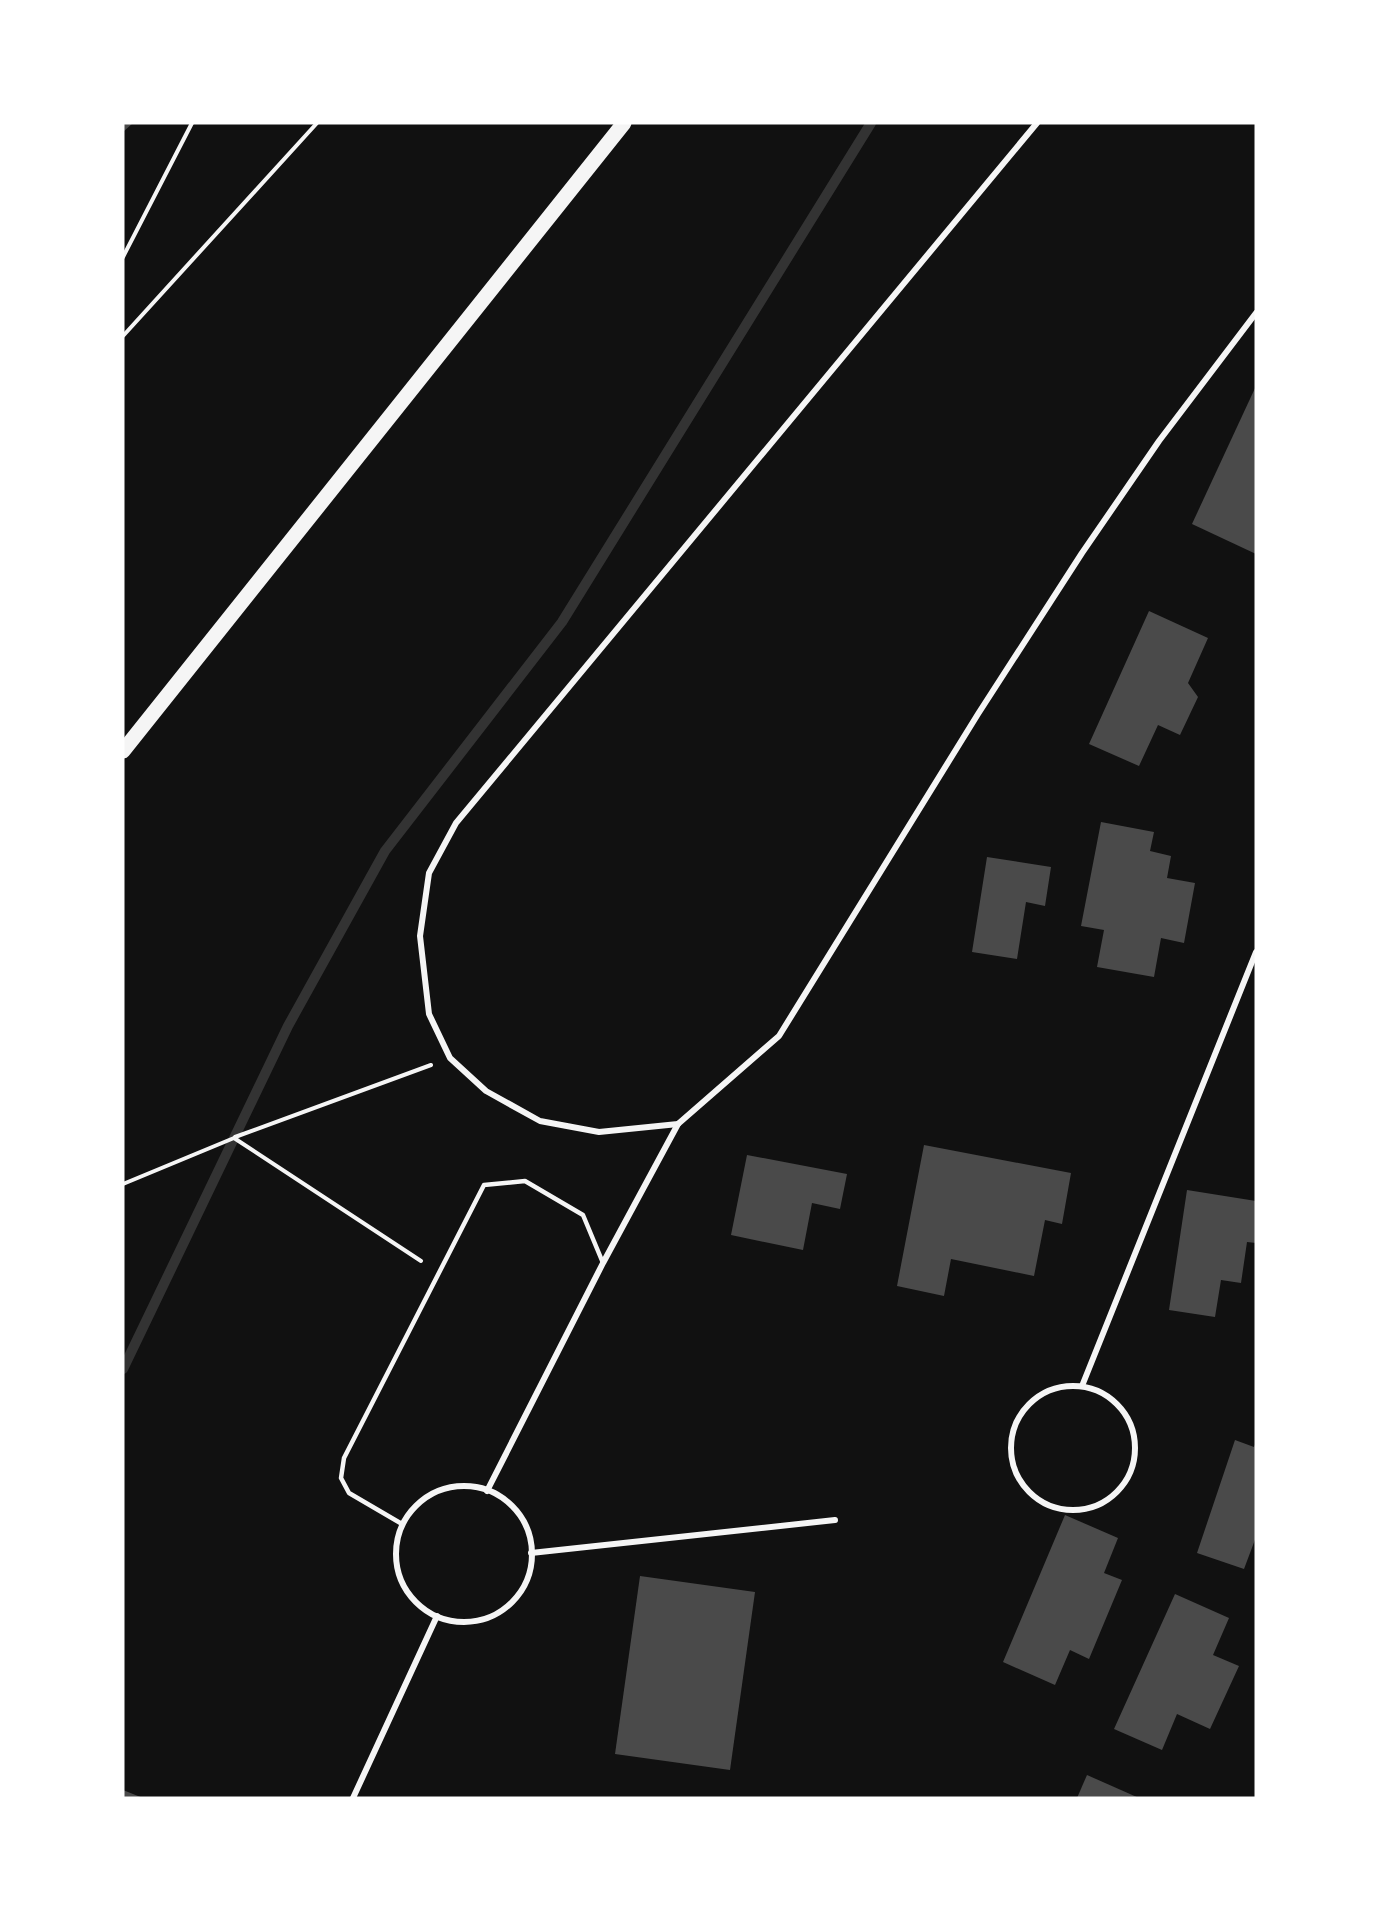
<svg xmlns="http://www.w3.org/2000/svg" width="1379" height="1921" viewBox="0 0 1379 1921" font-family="'IBM Plex Sans',sans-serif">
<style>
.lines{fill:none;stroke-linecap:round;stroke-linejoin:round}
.stream{stroke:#333;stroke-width:10}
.building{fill:#4a4a4a}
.path{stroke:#f5f5f5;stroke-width:4}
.service{stroke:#f5f5f5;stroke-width:4.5}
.minor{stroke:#f5f5f5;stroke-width:6}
.primary{stroke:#f5f5f5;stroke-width:15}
</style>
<rect width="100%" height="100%" fill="#111"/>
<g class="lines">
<path class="stream" d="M123 1369 288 1026 385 851 562 622 871 123"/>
</g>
<g class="building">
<path d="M123 123H133L123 132Z"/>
<path d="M1256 386V554L1192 524Z"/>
<path d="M1149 611 1208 638 1188 683 1198 697 1180 735 1158 725 1139 766 1089 744Z"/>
<path d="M1101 822 1154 832 1150 851 1171 856 1167 878 1195 883 1184 943 1161 938 1154 977 1097 967 1104 930 1081 926Z"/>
<path d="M987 857 1051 867 1045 906 1026 902 1017 959 972 952Z"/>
<path d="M924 1145 1071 1173 1062 1224 1045 1220 1034 1276 951 1259 944 1296 897 1286Z"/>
<path d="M747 1155 847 1174 840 1209 812 1203 803 1250 731 1235Z"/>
<path d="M1187 1190 1256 1201V1243L1247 1242 1241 1283 1221 1280 1215 1317 1169 1310Z"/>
<path d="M1235 1440 1254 1447 1256 1442V1537L1244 1569 1197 1553Z"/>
<path d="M1065 1515 1118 1538 1104 1573 1122 1580 1089 1659 1070 1650 1055 1685 1003 1662Z"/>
<path d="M640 1576 755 1592 730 1770 615 1754Z"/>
<path d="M1175 1594 1229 1618 1213 1655 1239 1666 1210 1729 1177 1714 1162 1750 1114 1729Z"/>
<path d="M1087 1775 1139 1798H1077Z"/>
<path d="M123 1790 143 1798H123Z"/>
</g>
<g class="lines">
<g class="path">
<path d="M123 257 192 123"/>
<path d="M123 336 317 123"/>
<path d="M235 1137 431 1065"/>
<path d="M123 1184 234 1138 421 1261"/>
</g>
<path class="service" d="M402 1524 349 1493 341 1478 344 1458 484 1185 525 1181 583 1215 603 1263"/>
<g class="minor">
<path d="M1037 123 456 823 429 873 420 936 429 1014 450 1058 486 1091 540 1121 599 1132 678 1124 779 1036 978 714 1082 553 1159 441 1256 313"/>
<path d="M1082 1386 1256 952"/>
<circle cx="1073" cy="1448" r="62"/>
<circle cx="464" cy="1554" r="68"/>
<path d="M487 1491 603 1263 678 1124"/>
<path d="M531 1553 835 1520"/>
<path d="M353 1798 437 1616"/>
</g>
<path class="primary" d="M123 751 624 123"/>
</g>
<rect width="1379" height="1921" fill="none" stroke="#ffffff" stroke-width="249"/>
</svg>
